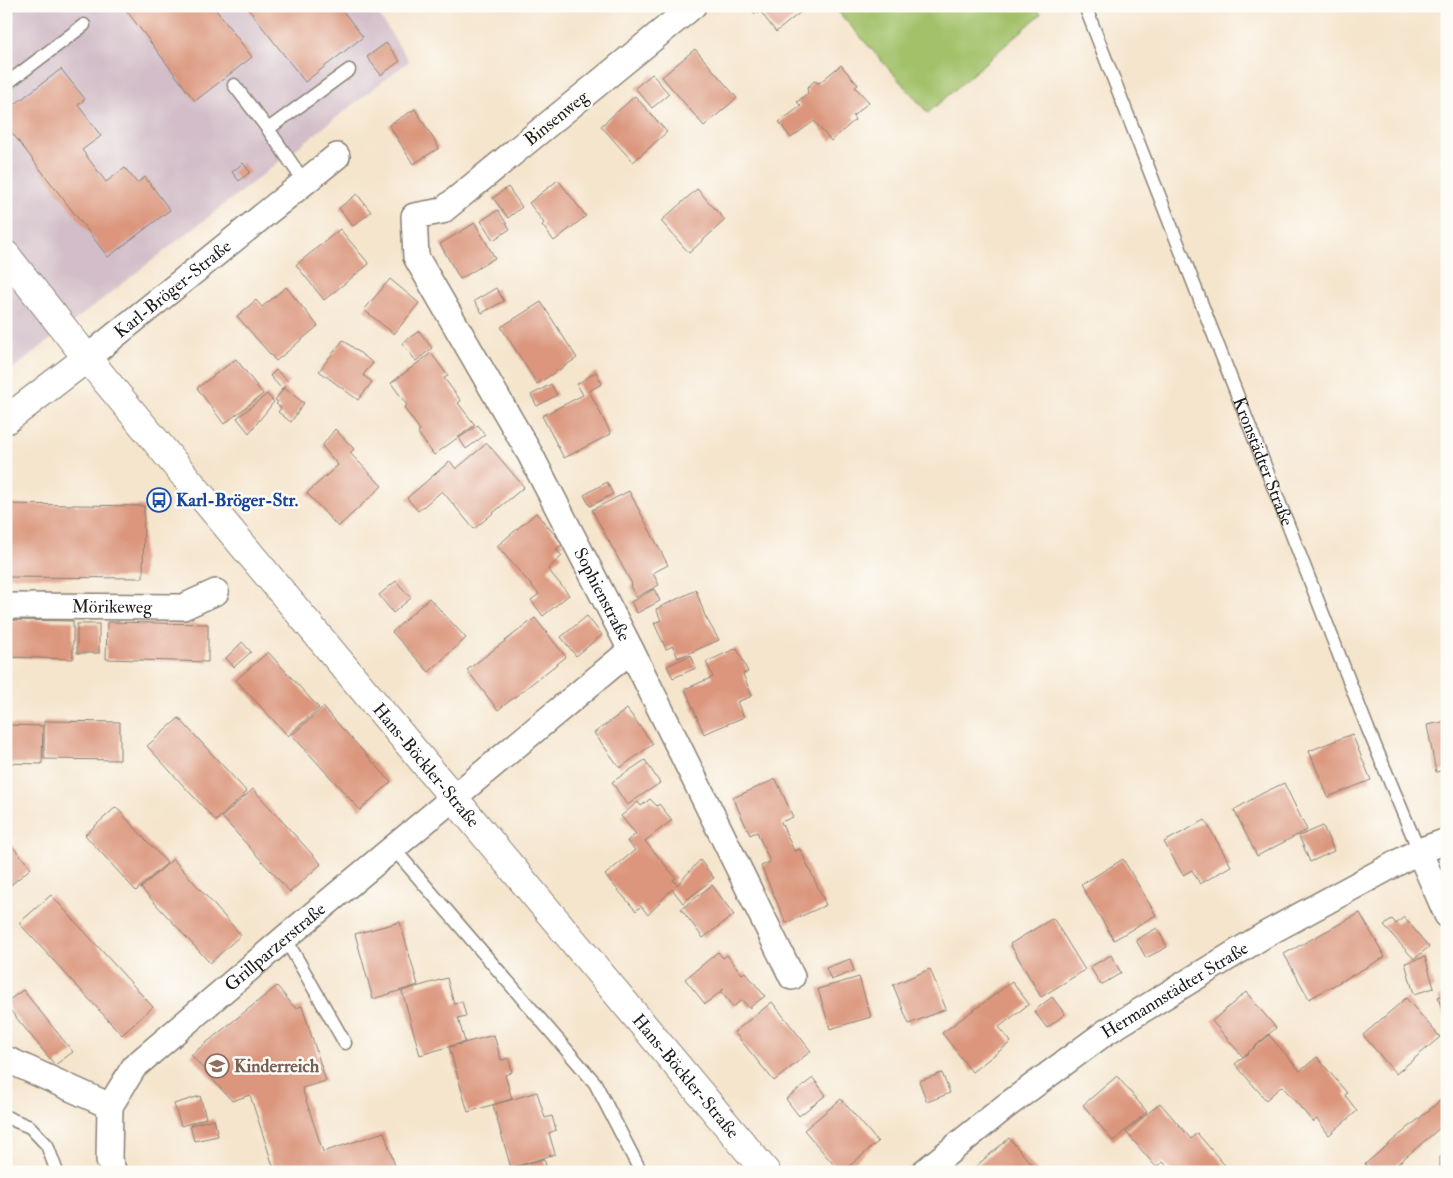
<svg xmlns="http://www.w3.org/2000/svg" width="1453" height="1178" viewBox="0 0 1453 1178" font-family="'IM FELL Double Pica',serif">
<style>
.industrial{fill:#d2bdc8}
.green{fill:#a2c169;stroke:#5f6e42}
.building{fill:#db967d}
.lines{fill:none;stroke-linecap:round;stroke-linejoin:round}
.service-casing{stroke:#888074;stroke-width:15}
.minor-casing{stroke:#888074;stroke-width:28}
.tertiary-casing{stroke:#888074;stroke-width:30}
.secondary-casing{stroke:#888074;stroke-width:30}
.service{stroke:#fff;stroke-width:12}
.minor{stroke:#fff;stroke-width:25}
.tertiary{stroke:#fff;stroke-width:28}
.secondary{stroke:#fff;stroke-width:28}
.labels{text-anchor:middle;stroke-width:5;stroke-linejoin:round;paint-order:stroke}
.street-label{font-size:18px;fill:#1c1c1c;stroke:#fdfcf7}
.transit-label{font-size:18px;font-weight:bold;fill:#164399;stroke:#fdfcf7;text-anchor:start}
.education-label{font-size:18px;font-weight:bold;fill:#785e54;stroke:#fdfcf7;text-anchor:start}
</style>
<rect width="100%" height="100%" fill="#fdfcf7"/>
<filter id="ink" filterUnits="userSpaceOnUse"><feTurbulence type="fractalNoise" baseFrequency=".02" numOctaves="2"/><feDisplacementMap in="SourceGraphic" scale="10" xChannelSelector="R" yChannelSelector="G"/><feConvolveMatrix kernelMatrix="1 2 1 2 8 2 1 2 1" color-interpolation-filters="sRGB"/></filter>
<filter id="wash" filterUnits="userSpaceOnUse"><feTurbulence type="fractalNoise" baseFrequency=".0096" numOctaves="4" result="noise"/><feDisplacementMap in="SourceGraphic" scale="20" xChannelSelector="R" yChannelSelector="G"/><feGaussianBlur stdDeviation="1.12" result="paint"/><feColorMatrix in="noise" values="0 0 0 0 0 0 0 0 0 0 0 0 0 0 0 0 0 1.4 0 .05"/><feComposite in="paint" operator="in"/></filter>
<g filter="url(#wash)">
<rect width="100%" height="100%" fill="#f5e5cd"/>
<path class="industrial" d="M6 6H373L409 61 6 374Z"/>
<path class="green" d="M833 6H1035L1041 14 928 113Z"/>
<g id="blocks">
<g class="building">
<path d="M123 6H213L252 57 195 101Z"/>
<path d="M246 6H339L363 37 305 82Z"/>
<path d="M749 6H808L776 32 760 11 756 15Z"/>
<path d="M386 43 400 61 381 75 367 57Z"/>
<path d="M695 49 737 98 704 126 662 77Z"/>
<path d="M841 65 858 85 855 87 869 102 853 116 855 120 831 141 814 121 791 138 779 122 801 106 797 102 808 93 807 88 814 81 819 83Z"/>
<path d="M61 69 85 99 78 105 101 136 82 150 106 182 125 168 137 183 145 177 170 210 108 257 6 125V111Z"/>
<path d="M652 74 669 94 652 108 635 88Z"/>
<path d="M635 96 667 132 633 162 601 126Z"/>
<path d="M415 109 439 148 413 164 389 125Z"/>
<path d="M243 163 250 172 239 181 232 172Z"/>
<path d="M558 180 586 216 554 241 542 225 544 223 529 203Z"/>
<path d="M508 187 522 207 508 218 493 198Z"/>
<path d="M697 189 725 220 689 253 661 221Z"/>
<path d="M357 194 371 212 353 226 339 208Z"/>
<path d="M498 210 510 229 493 240 481 221Z"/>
<path d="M475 223 495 258 460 279 440 244Z"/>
<path d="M340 229 369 264 324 300 296 265Z"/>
<path d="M390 279 419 303 394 334 364 310Z"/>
<path d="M286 287 318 326 276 361 237 316 256 300 262 307Z"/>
<path d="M496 288 504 301 482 313 474 301Z"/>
<path d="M541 302 577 358 537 384 501 327Z"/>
<path d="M419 331 432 348 416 361 402 343Z"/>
<path d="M343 340 373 363 363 375 372 382 358 400 319 371Z"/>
<path d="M431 353 448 376 444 378 461 401 458 403 475 425 434 455 418 433 420 430 404 408 407 405 391 383Z"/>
<path d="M236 359 263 394 224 424 197 388Z"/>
<path d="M276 370 289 382 282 389 270 376Z"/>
<path d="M596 372 602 384 589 391 611 434 564 458 542 416 583 395 577 384Z"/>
<path d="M551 384 557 395 537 406 531 395Z"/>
<path d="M284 388 304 403 291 422 278 412 281 408 276 404 278 402 275 400Z"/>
<path d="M267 394 274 402 249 433 237 418Z"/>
<path d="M478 425 485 435 466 449 459 438Z"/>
<path d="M335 429 354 449 350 453 382 486 338 527 307 493 338 465 322 446Z"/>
<path d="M487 443 524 487 474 529 442 491 418 511 407 498 450 461 456 469Z"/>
<path d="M607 482 613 494 590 506 584 495Z"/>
<path d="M629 491 668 565 653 573 659 585 636 597 630 586 632 584 592 510Z"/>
<path d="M6 504 144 506 143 578 6 577Z"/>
<path d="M536 513 563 544 556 549 562 556 548 569 569 595 543 616 531 600 539 594 497 546Z"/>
<path d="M396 581 411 598 393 613 379 595Z"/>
<path d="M654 589 660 601 637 613 631 602Z"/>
<path d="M696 590 705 616 719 640 678 658 673 646 666 649 654 623 661 620 656 609Z"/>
<path d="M429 598 466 638 429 672 392 632Z"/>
<path d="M587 616 602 635 576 656 561 637Z"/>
<path d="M535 618 566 657 498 710 467 670Z"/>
<path d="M6 620 73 621V659L6 657Z"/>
<path d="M107 622 208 624V662L106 659Z"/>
<rect x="77" y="624" width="22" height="29"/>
<path d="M242 642 251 652 234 667 226 658Z"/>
<path d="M737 648 748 672 743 674 752 696 737 702 744 717 704 734 685 689 713 677 706 662Z"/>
<path d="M268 652 319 708 288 736 236 680Z"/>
<path d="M691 655 696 668 673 678 667 666Z"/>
<path d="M323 707 391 782 360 810 292 735Z"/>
<path d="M627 709 653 744 620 768 594 733Z"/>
<path d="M179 718 247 792 216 821 147 746Z"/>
<path d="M44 721 120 722V760L44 759Z"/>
<path d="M1447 721V770L1436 772 1427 725Z"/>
<path d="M6 725 43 726 42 764 6 763Z"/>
<path d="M1352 734 1371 780 1328 797 1309 751Z"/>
<path d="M645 760 660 783 627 805 612 782Z"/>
<path d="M776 779 793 817 781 822 794 851 800 849 826 905 786 923 761 866 770 862 757 832 750 835 733 798Z"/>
<path d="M1284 783 1307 830 1257 856 1234 810 1259 795Z"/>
<path d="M253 789 321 864 290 892 222 817Z"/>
<path d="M650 799 657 806 659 804 672 820 645 841 676 878 673 880 677 885 700 860 714 878 683 903 672 889 648 915 641 906 636 911 605 875 635 850 627 841 636 834 621 816 638 802 641 806Z"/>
<path d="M116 807 167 863 136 891 85 835Z"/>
<path d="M1205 820 1231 866 1200 884 1192 870 1183 875 1164 842Z"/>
<path d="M1323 826 1334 851 1310 862 1299 836Z"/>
<path d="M6 839 31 868 6 889Z"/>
<path d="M173 859 241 935 210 963 141 888Z"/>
<path d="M1123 859 1156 915 1114 940 1081 885Z"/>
<path d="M712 885 734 915 703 938 681 909Z"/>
<path d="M51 895 153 1007 122 1035 19 923Z"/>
<path d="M1360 913 1385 957 1309 999 1284 954Z"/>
<path d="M1404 917 1429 947 1414 959 1384 926 1392 919 1396 924Z"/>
<path d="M1053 918 1085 970 1041 997 1010 944Z"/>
<path d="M400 922 418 985 373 999 355 934Z"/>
<path d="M1157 928 1167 947 1146 958 1136 940Z"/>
<path d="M718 952 723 958 727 955 742 974 745 972 765 996 749 1008 742 1000 733 1007 721 992 725 988 705 1004 685 979Z"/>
<path d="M1111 955 1121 973 1101 985 1090 967Z"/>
<path d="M1425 957 1434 988 1414 994 1405 963Z"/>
<path d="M850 959 854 971 831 980 826 968Z"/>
<path d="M930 969 946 1009 909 1024 893 985Z"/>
<path d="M859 977 871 1017 830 1029 818 989Z"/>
<path d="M447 978 454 1004 462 1001 466 1016 458 1018 465 1042 420 1055 402 991Z"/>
<path d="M1012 982 1029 1004 999 1027 1011 1042 972 1072 942 1033Z"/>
<path d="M277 986 295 1008 302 1006 326 1081 302 1088 323 1152 384 1132 397 1172H275L250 1095 232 1101 191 1055Z"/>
<path d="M23 990 73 1052 55 1065 6 1005V1002Z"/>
<path d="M1246 992 1276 1028 1243 1057 1212 1021Z"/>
<path d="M1447 994V1019H1445L1438 997Z"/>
<path d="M1052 997 1065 1014 1047 1028 1034 1011Z"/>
<path d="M1406 998 1440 1037 1396 1074 1363 1035Z"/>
<path d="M772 1002 811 1051 774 1081 734 1032Z"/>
<path d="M494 1035 501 1060 509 1058 512 1072 505 1075 512 1099 468 1112 449 1047Z"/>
<path d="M1269 1035 1300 1071 1317 1057 1347 1093 1345 1095 1357 1111 1329 1135 1317 1119 1313 1122 1282 1086 1266 1100 1235 1064Z"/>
<path d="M942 1073 950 1093 927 1102 919 1081Z"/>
<path d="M1117 1076 1147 1112 1113 1141 1083 1105Z"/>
<path d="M813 1078 826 1095 799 1116 786 1099Z"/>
<path d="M537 1092 545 1118 552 1116 556 1130 549 1133 555 1154 515 1167 544 1159 548 1172H501L511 1168 493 1105Z"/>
<path d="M1447 1095V1122L1388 1172H1372L1365 1164Z"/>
<path d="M200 1096 206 1118 181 1126 174 1104Z"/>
<path d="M841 1099 878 1142 842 1172H840L804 1130Z"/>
<path d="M1160 1103 1191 1139 1197 1133 1228 1169 1224 1172H1172L1163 1162 1156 1167 1126 1132Z"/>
<path d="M214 1119 218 1136 194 1141 190 1125Z"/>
<path d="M1009 1138 1038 1172H979L975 1167Z"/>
<path d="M1447 1152V1172H1440V1157Z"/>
</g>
</g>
</g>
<g filter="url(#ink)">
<use href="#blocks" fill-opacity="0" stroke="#888074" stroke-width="1"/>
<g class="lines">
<g class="service-casing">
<g id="service">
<path id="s1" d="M1085 6 1368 729 1419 851"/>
<path d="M6 84 84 25"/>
<path d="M234 85 268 129"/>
<path d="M305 183 268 129 349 70"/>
<path d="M393 848 595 1083 641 1172"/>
<path d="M285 938 345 1043"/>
<path d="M6 1117 30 1127 47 1145 57 1172"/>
</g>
</g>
<g class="minor-casing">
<g id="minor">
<path id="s2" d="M693 6 442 211 414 216 416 257 530 454 631 650 792 977"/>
<path id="s3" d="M87 358 337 156"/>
<path id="s4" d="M6 606 183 607 216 592"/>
<path d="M1419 851 1447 915"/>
<path d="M6 1059 110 1106"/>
<path id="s5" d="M110 1106 134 1067 285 938 631 650"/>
<path d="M110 1106 109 1160 114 1172"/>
<path id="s6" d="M924 1172 1006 1106 1106 1032 1268 933 1419 851 1447 841"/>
</g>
</g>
<g class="tertiary-casing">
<path id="tertiary" d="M6 420 87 358"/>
</g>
<g class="secondary-casing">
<g id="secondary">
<path id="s7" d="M6 255 87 358 184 475 766 1172"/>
</g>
</g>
<use href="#service" class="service"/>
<use href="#minor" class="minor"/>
<use href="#tertiary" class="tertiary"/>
<use href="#secondary" class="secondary"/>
</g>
</g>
<defs>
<g id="bus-ring" transform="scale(1.25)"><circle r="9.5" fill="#fdfcf7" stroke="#1a4fb4" stroke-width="1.5"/><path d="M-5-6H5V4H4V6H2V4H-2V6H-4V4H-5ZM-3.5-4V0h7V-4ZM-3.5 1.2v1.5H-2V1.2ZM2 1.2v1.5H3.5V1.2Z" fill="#1a4fb4"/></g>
<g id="school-ring" transform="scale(1.25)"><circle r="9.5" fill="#fdfcf7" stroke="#8d6e63" stroke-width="1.5"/><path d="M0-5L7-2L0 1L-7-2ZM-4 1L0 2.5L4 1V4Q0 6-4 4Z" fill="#8d6e63"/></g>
</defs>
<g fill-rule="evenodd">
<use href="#bus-ring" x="159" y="500"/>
<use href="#school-ring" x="217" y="1066"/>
</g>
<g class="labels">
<g class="street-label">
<text transform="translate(556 118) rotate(-39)" y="6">Binsenweg</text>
<text dy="6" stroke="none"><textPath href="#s3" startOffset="110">Karl-Bröger-Straße</textPath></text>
<text dy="6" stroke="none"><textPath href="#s1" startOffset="489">Kronstädter Straße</textPath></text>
<text dy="6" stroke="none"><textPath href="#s2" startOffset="779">Sophienstraße</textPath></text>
<text dy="6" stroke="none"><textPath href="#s4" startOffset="106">Mörikeweg</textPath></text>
<text dy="6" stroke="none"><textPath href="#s7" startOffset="661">Hans-Böckler-Straße</textPath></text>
<text dy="6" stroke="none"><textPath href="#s5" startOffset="231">Grillparzerstraße</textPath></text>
<text dy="6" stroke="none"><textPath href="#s6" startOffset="310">Hermannstädter Straße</textPath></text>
<text dy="6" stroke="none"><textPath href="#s7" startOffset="1066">Hans-Böckler-Straße</textPath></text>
</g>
<g class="transit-label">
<text x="176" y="506">Karl-Bröger-Str.</text>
</g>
<g class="education-label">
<text x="234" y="1072">Kinderreich</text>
</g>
</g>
<rect width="1453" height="1178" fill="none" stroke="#fdfcf7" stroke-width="25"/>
</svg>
